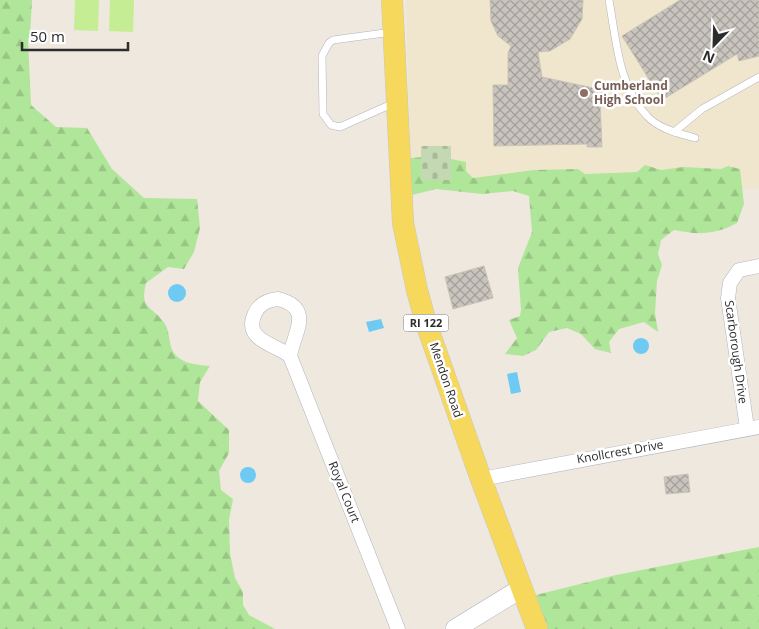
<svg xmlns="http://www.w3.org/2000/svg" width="759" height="629" viewBox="0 0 759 629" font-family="'Open Sans',sans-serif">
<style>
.education{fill:#f0e6cd}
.forest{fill:url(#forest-firs)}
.cemetery{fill:url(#cemetery-stones)}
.pitch{fill:#c4ed94}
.water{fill:#6ecaf2}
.building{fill:url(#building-cross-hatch);stroke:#c9c4b7}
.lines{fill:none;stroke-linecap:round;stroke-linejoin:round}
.lane-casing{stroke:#b2b3c0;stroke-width:8}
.street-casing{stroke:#b2b3c0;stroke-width:15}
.secondary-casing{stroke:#b2b3c0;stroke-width:20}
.primary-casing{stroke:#c8c8c8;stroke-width:22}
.lane{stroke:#fff;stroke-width:7}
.street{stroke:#fff;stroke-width:14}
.secondary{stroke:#fff;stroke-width:19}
.primary{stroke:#f5d85c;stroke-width:21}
.education-dot{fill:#8d6e63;stroke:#fff;stroke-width:2}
.labels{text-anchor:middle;stroke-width:5;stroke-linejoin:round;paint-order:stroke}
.shield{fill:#fff;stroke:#6b6b6b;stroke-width:1}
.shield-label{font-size:11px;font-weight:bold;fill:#2c2c2c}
.education-label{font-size:12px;font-weight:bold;fill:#785e54;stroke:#fff;text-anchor:start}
.street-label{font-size:12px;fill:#2c2c2c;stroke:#fff}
</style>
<defs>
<pattern id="forest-firs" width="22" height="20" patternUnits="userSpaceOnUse" patternTransform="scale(1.25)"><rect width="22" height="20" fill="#b0e699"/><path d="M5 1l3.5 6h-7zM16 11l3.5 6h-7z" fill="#98c584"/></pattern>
<pattern id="cemetery-stones" width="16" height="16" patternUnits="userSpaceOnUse" patternTransform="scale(1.25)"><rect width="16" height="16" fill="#c4d8b4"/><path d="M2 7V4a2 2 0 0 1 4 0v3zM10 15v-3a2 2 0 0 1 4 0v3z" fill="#a9ba9b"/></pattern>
<pattern id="building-cross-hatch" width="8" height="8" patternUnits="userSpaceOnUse" patternTransform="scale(1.25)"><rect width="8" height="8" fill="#c9c4bd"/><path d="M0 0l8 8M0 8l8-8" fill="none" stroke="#a39f9a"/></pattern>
</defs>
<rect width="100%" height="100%" fill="#eee8de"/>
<path class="education" d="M406 0H759V189L411 186Z"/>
<g class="forest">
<path d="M0 0H32L30 35 28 39 31 105 56 127 87 128 112 169 144 198 197 199 200 228 194 252 184 269 168 267 146 283C139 311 153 305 165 324 169 331 169 339 171 347 176 363 195 365 210 366L200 382 198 401 229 430V453L219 471 221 490 233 499 229 520 230 553 235 578 243 592V605L249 615 275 629H0Z"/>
<path d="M436 156 466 162V171L473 178 534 170 578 169 585 174 637 172 645 165 661 170 683 167 721 169 728 166 740 169 744 204 737 223C714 235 699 235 674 230L661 240 658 254 662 265 657 281 655 313 658 332 644 322 619 329 609 342 611 353 595 349 581 334 567 328 549 332 536 350 523 356 505 354 517 338 509 320 520 316 521 310 518 268 532 232 529 196 513 191 482 194 436 189 404 197 399 159Z"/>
<path d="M759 547V629H540L528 597 616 575Z"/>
</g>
<rect class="cemetery" x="421" y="146" width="30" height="34"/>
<g class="pitch">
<path d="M75 0H99L98 31 74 30Z"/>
<path d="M110 0H134L133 32 109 31Z"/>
</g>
<g class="water">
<circle cx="177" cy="293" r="9"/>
<path d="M381 319 384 328 369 332 366 322Z"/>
<circle cx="641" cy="346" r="8"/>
<path d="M517 372 521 392 511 394 507 374Z"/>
<circle cx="248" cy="475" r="8"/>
</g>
<g class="building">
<path d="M490 0H583L582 19 570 39 550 51 538 52 542 77 603 90 605 100H600L602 147H587V144L494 146 493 85H508V53L511 46 498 36 491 21Z"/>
<path d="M680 0H759V56L739 61 737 54 662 100 622 36Z"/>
<path d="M484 266 493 298 453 309 445 277Z"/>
<path d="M688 474 690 492 666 494 664 477Z"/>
</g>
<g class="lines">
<g class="lane-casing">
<g id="lane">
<path d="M609 0C616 38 618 86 647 116 659 129 678 133 695 138"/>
<path d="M392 32 333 40 329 43 322 56 323 114 331 125 340 127 394 103"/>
<path d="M674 132 702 109 759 77"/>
</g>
</g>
<g class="street-casing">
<g id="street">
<path d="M278 299C315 308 293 334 290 356 276 344 242 341 255 313 260 303 268 300 278 299Z"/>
<path d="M290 356 398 629"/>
<path d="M747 428 728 298 730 283 739 270 759 266"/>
<path d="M481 479 759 427"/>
</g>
</g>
<g class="secondary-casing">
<path id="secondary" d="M455 629 522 588"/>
</g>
<g class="primary-casing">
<path id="primary" d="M392 0 403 223 417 290 426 323 481 479 537 629"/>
</g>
<use href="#lane" class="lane"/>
<use href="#street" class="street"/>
<use href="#secondary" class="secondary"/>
<use href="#primary" class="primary"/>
</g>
<circle class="education-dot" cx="584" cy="93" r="5"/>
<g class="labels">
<rect class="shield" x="403.5" y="314.5" width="45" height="17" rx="4"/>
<g class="shield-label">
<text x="426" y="327">RI 122</text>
</g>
<g class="education-label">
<text x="594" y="90">Cumberland<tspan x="594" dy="14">High School</tspan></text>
</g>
<g class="street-label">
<text transform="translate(736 352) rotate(82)" y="4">Scarborough Drive</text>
<text transform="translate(446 380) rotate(71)" y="4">Mendon Road</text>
<text transform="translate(620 452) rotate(-10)" y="4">Knollcrest Drive</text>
<text transform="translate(344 492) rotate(68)" y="4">Royal Court</text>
</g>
</g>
<g transform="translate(714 45) rotate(203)" stroke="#ffffff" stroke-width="4" paint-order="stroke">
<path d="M0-4L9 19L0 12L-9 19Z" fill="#2c2c2c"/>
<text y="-8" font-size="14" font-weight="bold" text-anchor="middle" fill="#2c2c2c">N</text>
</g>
<path d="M22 42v8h106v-8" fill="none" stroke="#2c2c2c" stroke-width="2.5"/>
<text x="30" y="42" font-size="15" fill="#2c2c2c" stroke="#ffffff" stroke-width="4" paint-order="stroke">50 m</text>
</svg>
